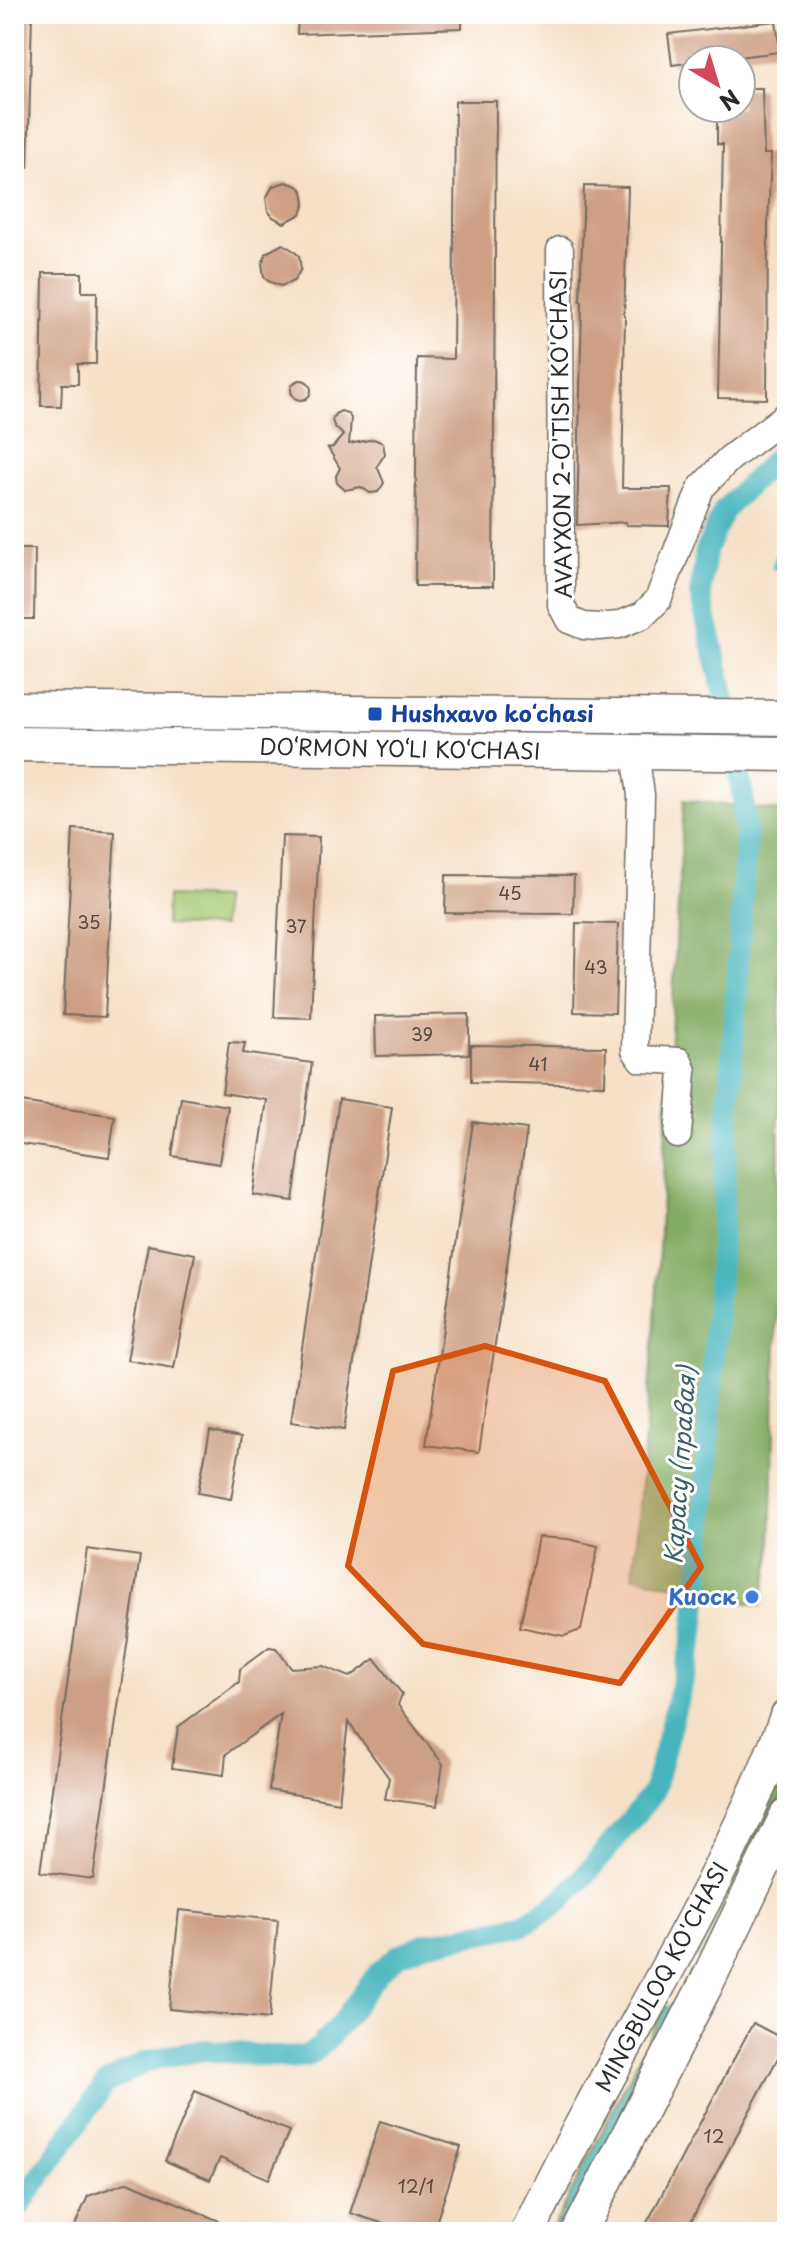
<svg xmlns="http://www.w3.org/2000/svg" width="801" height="2246" viewBox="0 0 801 2246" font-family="'Playpen Sans',sans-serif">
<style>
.green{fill:#a5c872;stroke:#687a4e;stroke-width:2}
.forest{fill:#84ac64;stroke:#586c48;stroke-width:2}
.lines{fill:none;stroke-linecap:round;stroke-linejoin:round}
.stream{stroke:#46b5be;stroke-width:6}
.canal{stroke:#46b5be;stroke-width:22}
.building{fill:#cd9f84}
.minor-casing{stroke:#726a62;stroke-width:29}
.major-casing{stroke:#726a62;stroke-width:37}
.minor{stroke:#fff;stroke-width:26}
.major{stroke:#fff;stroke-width:34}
.marked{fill:#d5540f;fill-opacity:0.2;stroke:#d5540f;stroke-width:6;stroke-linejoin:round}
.transit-dot{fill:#1a4fb4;stroke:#fff;stroke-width:3}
.shop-dot{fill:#3f7fe0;stroke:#fff;stroke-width:3}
.labels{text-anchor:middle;stroke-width:6;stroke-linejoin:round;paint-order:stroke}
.number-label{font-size:18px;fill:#544841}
.street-label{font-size:22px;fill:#2b2b2b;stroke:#fff}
.transit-label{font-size:22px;font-weight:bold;fill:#164399;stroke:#fff;text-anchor:start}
.shop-label{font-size:22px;font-weight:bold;fill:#366cbe;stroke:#fff;text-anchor:end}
.water-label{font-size:24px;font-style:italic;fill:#366266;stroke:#fff}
</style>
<rect width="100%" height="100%" fill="#fff"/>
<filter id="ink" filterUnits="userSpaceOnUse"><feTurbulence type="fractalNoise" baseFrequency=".0125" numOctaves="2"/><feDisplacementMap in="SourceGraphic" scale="16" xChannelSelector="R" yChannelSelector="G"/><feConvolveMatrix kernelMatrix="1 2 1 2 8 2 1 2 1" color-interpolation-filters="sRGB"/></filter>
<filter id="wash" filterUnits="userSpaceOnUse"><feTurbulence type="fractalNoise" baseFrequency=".006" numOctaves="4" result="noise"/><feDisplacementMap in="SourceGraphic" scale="32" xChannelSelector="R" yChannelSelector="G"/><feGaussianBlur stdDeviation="1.8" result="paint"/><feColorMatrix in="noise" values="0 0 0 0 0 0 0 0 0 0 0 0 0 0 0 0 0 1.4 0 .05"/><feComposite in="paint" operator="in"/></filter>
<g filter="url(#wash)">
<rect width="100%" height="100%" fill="#f6e0c7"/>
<path class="green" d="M167 896 222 898V927L166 925Z"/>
<g class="forest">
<path d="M684 800 781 811 778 1258 771 1557 761 1606 633 1576 655 1320Z"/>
<path d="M787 1757V1785L704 1960 692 1955Z"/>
<path d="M665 2006 676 2012 564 2232H551Z"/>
</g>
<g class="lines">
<g class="stream">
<path d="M775 567 787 529"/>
<path d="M557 2232 671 2007"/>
</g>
<path class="canal" d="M14 2214 106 2083 146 2062 168 2056 205 2050 289 2058 305 2056 318 2049 338 2027 379 1972 399 1955 424 1944 522 1925 553 1907 566 1895 588 1872 653 1793 693 1640 700 1576 746 838 743 796 720 676 700 594 706 551 724 510 787 447"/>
</g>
<g id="blocks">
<g class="building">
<path d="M14 14H32L28 167H14Z"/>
<path d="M298 14H462V28L297 34Z"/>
<path d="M776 21 780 52 712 60H693V62L672 65 668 34Z"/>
<path d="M741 88H762L764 154H771L768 223 767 399 718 398 723 144H717V108H741Z"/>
<path d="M455 101H496L493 586H415L417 358 453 359Z"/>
<path d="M286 182 298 186 303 191 305 203 301 214 284 223 273 217 268 211 266 198 273 186Z"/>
<path d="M584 186 628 187 624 316H625L622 488H671L669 526 626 525V522L577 525 582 301H580Z"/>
<path d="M283 244 294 251 299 256 301 269 294 281 281 286 268 281 264 276 262 264 266 253Z"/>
<path d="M43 273H82V292H97L96 364H78V384H62L61 406H41Z"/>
<circle cx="301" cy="390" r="10"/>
<path d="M341 411 347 413 351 418 349 444 374 439 383 443 385 454 377 466 384 483 378 492 370 493 361 487 345 490 337 483 336 476 340 468 328 448 333 447 343 435 334 426 332 420 335 414Z"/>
<path d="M14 549H35L34 619H14Z"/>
<path d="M73 829 115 832 105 1017 63 1015Z"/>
<path d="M282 836 319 837 311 1018 274 1017Z"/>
<path d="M446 875 574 876 573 914 445 913Z"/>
<path d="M576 923 618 924 615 1013 574 1012Z"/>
<path d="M469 1014V1054L376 1056 375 1016Z"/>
<path d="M229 1042 245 1043 243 1053 312 1063 293 1201 253 1195 267 1100 222 1093Z"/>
<path d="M471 1045 606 1047 605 1085 471 1082Z"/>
<path d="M181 1098 228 1106 219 1164 172 1156Z"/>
<path d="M339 1099 392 1107 344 1430 291 1422Z"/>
<path d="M14 1101 115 1116 109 1157 14 1143Z"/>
<path d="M473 1122 527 1129 479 1452 426 1445Z"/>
<path d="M148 1245 195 1254 174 1368 127 1360Z"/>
<path d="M210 1430 242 1436 231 1499 198 1493Z"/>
<path d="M538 1537 568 1539 598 1546 581 1630 564 1636 520 1627Z"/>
<path d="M87 1549 140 1556 93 1879 40 1872Z"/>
<path d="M269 1647 276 1648 291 1668 323 1666 350 1677 375 1659 402 1694 398 1705 443 1764 437 1806 385 1799 389 1778 348 1722 339 1802 269 1790 281 1714 226 1754 224 1775 172 1768 178 1727 239 1682 240 1669Z"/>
<path d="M179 1910 278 1920 269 2019 169 2009Z"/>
<path d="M753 2023 787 2041 685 2232H642Z"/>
<path d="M195 2091 289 2131 269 2179 220 2158 210 2180 165 2161Z"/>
<path d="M380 2121 461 2147 433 2232H410L350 2213Z"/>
<path d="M128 2182 245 2232H72L88 2196Z"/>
</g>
</g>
</g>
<g filter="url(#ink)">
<use href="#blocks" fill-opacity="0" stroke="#726a62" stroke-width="2"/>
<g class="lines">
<g class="minor-casing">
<g id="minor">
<path d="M560 250 561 605 569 620 584 626 599 627 619 625 643 615 658 600 701 488 729 459 787 415"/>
<path d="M635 752 641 795 635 1050 641 1059 679 1061 683 1071 678 1135"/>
</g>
</g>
<g class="major-casing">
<g id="major">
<path d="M14 709 787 718"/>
<path d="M14 744 787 754"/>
<path d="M528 2232C610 2058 719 1898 787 1717"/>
<path d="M579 2232 705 1986 787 1816"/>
</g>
</g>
<use href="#minor" class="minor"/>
<use href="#major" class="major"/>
</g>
</g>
<path class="marked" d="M485 1346 605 1381 701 1567 620 1683 423 1644 348 1566 393 1371Z"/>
<rect class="transit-dot" x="367" y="706" width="16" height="16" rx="4"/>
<circle class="shop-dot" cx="752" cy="1597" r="8"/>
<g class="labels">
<g class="number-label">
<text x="510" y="900">45</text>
<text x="89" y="929">35</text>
<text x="296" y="933">37</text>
<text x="596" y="974">43</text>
<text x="422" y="1041">39</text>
<text x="538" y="1071">41</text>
<text x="714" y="2143">12</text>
<text x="416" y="2193">12/1</text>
</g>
<g class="street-label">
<text transform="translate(561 434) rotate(-91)" y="8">AVAYXON 2-O'TISH KO'CHASI</text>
<text transform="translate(400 749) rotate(1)" y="8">DO‘RMON YO‘LI KO‘CHASI</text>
<text transform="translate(662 1977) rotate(-62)" y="8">MINGBULOQ KO'CHASI</text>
</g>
<g class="transit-label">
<text x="391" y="722">Hushxavo koʻchasi</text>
</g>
<g class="shop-label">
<text x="736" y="1605">Киоск</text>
</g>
<g class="water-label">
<text transform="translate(681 1465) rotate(-86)" y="8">Карасу (правая)</text>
</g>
</g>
<rect width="801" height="2246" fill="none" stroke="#fff" stroke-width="48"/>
<g transform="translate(717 84) rotate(142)"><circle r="38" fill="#ffffff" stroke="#aaaaaa" stroke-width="2"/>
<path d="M0-6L14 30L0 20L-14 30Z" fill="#d1495b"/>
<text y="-12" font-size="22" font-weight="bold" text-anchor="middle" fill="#2b2b2b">N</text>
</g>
</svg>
